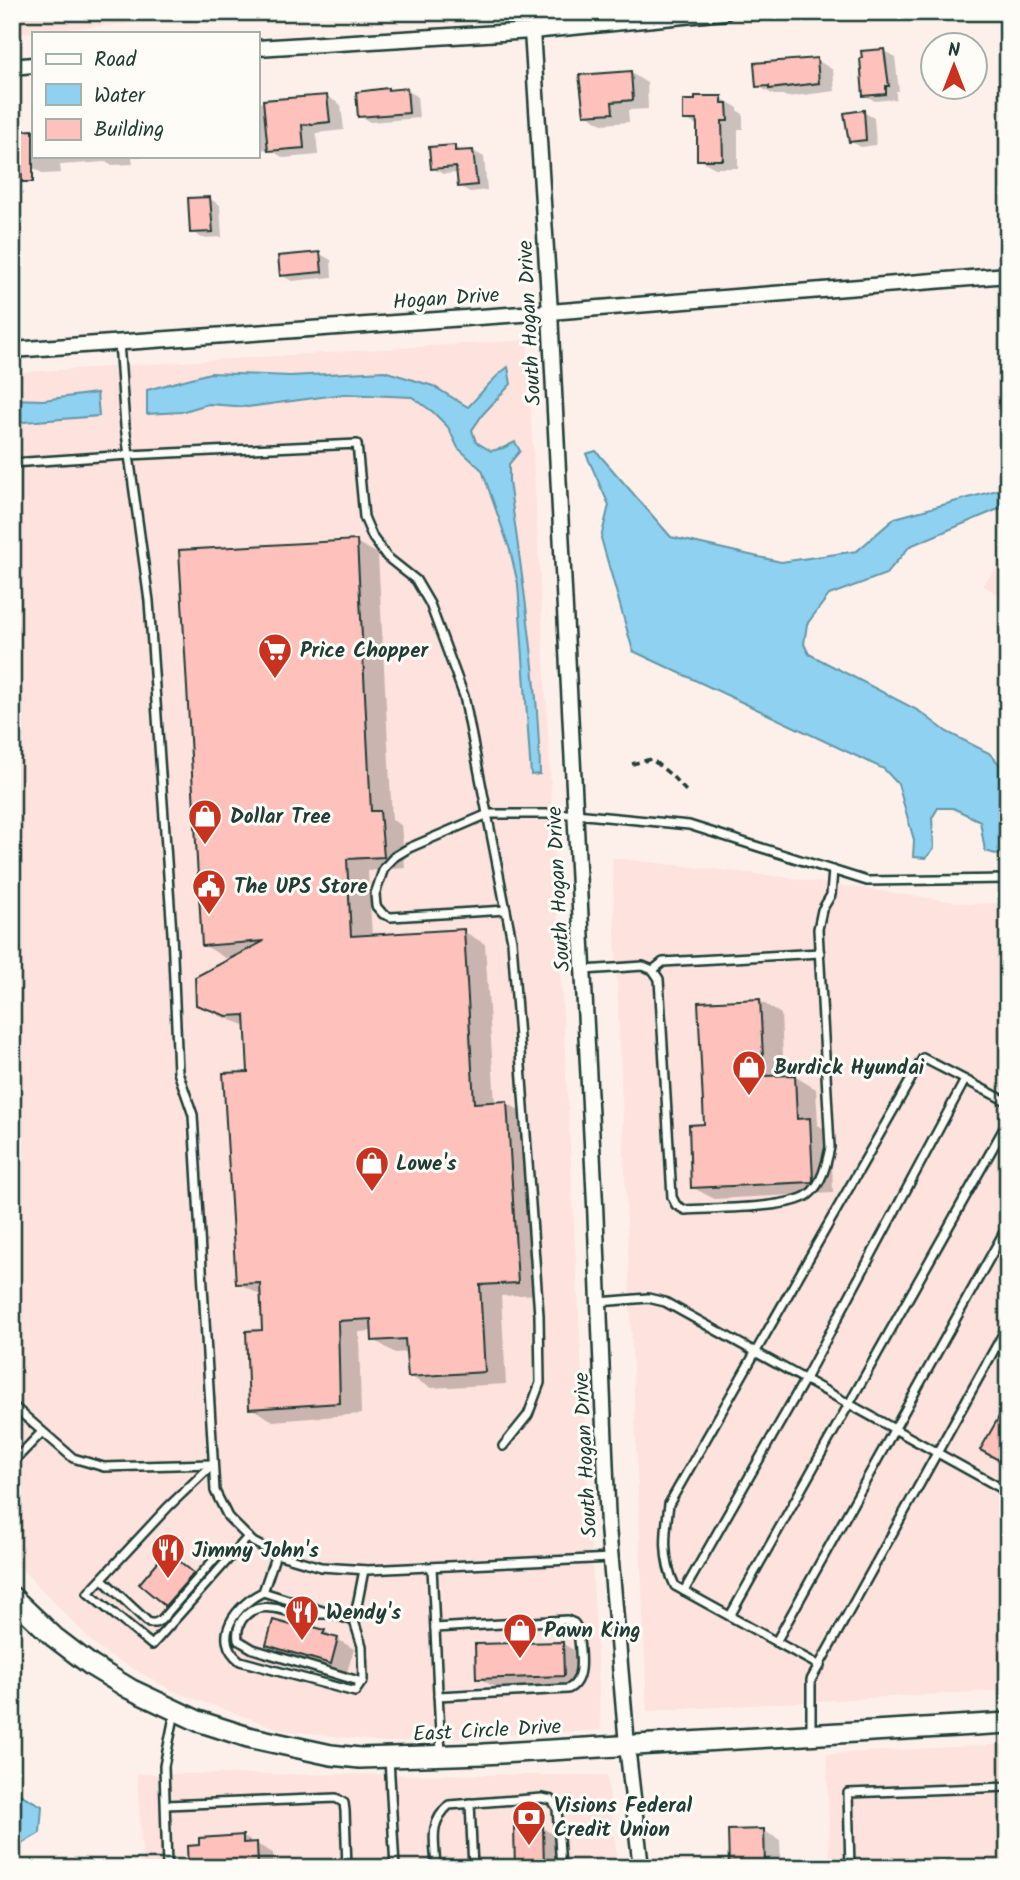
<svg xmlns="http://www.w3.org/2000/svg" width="1020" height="1880" viewBox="0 0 1020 1880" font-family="Kalam,sans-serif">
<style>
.built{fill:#fde2dd}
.water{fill:#8ed1f0;stroke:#6296a5;stroke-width:2}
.shadow{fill:#0003}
.building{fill:#fec1bc;stroke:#1f3d34;stroke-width:2}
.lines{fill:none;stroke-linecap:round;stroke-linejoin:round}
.service-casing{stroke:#1f3d34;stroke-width:12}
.minor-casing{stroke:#1f3d34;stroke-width:19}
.tertiary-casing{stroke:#1f3d34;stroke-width:24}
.path{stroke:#1f3d34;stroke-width:3.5;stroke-dasharray:7 5;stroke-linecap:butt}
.service{stroke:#fdfcf7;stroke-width:7}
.minor{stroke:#fdfcf7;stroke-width:14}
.tertiary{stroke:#fdfcf7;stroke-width:19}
.labels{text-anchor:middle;stroke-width:6;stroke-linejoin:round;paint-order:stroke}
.street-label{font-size:21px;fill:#1f3d34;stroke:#fdfcf7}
.poi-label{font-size:21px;font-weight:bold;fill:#1f3d34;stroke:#fdfcf7;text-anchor:start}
</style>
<rect width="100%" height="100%" fill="#fdf0eb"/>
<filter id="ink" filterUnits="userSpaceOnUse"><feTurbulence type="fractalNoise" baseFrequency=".0143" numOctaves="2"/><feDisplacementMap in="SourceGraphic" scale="14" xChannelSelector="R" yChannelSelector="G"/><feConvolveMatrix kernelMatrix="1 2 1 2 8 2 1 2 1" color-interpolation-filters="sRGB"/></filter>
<g filter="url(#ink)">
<g class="built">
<path d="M12 12H250L12 34Z"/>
<path d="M527 340 601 1730 385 1742 282 1730 175 1692 100 1650 12 1559V373Z"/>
<path d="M1008 556V600L982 585Z"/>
<path d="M612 858 775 876 970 904 1008 903V1690L647 1711Z"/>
<path d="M1008 1744V1868H830L827 1754Z"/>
<path d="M137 1774 607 1775 618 1868H143Z"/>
</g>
<g class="water">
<path d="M508 367 511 384 483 414 472 430 476 442 491 451 503 448 515 442 520 451 509 464V481C522 578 538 676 540 774L531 775 518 584 510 550 482 470 458 448 448 427 433 412 412 397 344 394 248 407 208 404 181 412 147 414V390L210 373 290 376 384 371 433 386 468 407C482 393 492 378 508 367Z"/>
<path d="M97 393 99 416 12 423V399L43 400Z"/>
<path d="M596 451 671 537 781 562 857 551 895 518 1008 487V505L910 546 886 574 829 595 807 624 804 644 809 654 919 711 947 732 989 753 1008 773V847L1003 856 985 851 980 821 953 808H938L932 818 934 848 926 858 913 857 914 840 898 784 884 769 633 651 601 538 609 505 586 454Z"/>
<path d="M12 1790 42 1806 40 1833 21 1844 12 1838Z"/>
</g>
<g class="shadow">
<path d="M931 50H932V78L931 77Z"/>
<path d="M884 51 895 57 899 91H896V99L875 101 865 95Z"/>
<path d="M974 51 983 55 984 76 979 77V84H974Z"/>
<path d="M817 60 833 70 835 91 787 97 783 95H774L758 86Z"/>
<path d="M631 73 647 83 648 109 628 110 629 122 602 124 586 114Z"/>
<path d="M406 90 417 96 419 118 370 122 360 116 390 91Z"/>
<path d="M327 96 341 105 344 130 316 133 318 155 284 158 269 149 257 150V103Z"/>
<path d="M721 98 738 108V111L743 114V129H738V168H715L699 159 698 126 685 119Z"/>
<path d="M863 112 874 118 876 145 861 147 850 141Z"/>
<path d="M33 133V156H147L132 157 133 164 112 165 105 162 60 165 61 173 44 174 32 167 12 168V134Z"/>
<path d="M454 147 463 152 473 151 484 157 487 190 470 192 459 186 458 173 443 174 433 168Z"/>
<path d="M210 199 220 205 222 237 202 238 192 232Z"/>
<path d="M320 254 331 260 332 277 292 281 281 275Z"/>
<path d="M356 542 378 554 392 820 401 825 405 868 368 871 372 936 463 931 485 944 495 1104 507 1103 529 1116 539 1294 501 1296 506 1384 431 1388 409 1376 408 1352 395 1353 374 1340 373 1331 359 1332 361 1414 273 1421 251 1408 264 1331 262 1296 238 1283 250 1073 247 1026 220 1016 198 1004 237 957 225 958 204 945Z"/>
<path d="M760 1001 781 1014 784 1077 794 1076 816 1089 818 1125 831 1133 833 1193 714 1199 692 1187Z"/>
<path d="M167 1553 183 1563 209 1584 182 1614 166 1604Z"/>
<path d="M306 1631H324L354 1649 347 1672 284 1654 268 1645Z"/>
<path d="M563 1644 579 1653 580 1685 494 1687 478 1677Z"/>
<path d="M542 1828 564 1840V1868H517Z"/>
<path d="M764 1831 780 1840 781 1868 731 1866Z"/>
<path d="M243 1837 273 1853 274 1868H190Z"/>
</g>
<g class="building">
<path d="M884 49 889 86H886V94L863 96 860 58H862L861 51Z"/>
<path d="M817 58 819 83 769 89V86L756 87 754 63Z"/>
<path d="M631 71 633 100 612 102 613 113 584 115 579 75Z"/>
<path d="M388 88V90L407 88 409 113 358 117 356 92Z"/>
<path d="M327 95 330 122 302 125 304 148 268 151 263 100Z"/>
<path d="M695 96H722V103H727L728 121H722L723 160H697V123L696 120H683V100H695Z"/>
<path d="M864 110 866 140 849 142 844 113Z"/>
<path d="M33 130V182H22L18 131Z"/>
<path d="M455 145V151L473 150 477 185 458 187 456 167 431 169 429 147Z"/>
<path d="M210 197 213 232 190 233 188 198Z"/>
<path d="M320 252 322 272 280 276 278 256Z"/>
<path d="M357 540 371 811H380L384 857 347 859 351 936 464 929 474 1103 507 1101 518 1283 480 1285 485 1372 408 1377 405 1339 372 1341 371 1319 338 1321 340 1403 249 1409 246 1331 262 1330 260 1283 236 1284 223 1073 248 1072 245 1015 227 1016 196 1005 195 977 264 941 202 946 179 550Z"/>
<path d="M760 999 764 1076 795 1075 797 1119 810 1118 813 1180 812 1182 691 1188 689 1125 704 1124 698 1002Z"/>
<path d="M1008 1401V1465L980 1450Z"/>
<path d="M167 1551 194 1573 165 1606 139 1584Z"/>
<path d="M273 1620 305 1629 306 1625 325 1630 323 1634 338 1638 331 1664 266 1645Z"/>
<path d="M563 1642 564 1676 476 1679 475 1644Z"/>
<path d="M543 1826 544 1868H515L514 1827Z"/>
<path d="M764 1829 765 1866 729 1867 728 1830Z"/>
<path d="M243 1835V1843L257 1842 258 1868H188L187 1846 199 1845V1838Z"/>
</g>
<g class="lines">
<g class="service-casing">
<g id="service">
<path d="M119 342 125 426 149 601 172 933 178 1072 193 1115 215 1491 228 1517 253 1542 276 1554 321 1567 368 1570 611 1558"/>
<path d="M12 463 129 455 357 444 364 517 373 538 387 557 416 580 430 604 464 696 512 941 539 1315 540 1383 528 1415 503 1446"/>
<path d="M506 910 391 917 383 914 376 906 375 894 384 868 394 857 409 848 488 814H575L689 825 867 881 1008 879"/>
<path d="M584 970 643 966 653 970 659 979 672 1197 676 1205 685 1210C713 1208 787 1209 808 1195 822 1185 827 1162 830 1147L818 929 822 910 831 895 833 870"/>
<path d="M653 970 663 962 820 953"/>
<path d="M599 1302 648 1298 665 1302 1008 1492"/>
<path d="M12 1405 73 1458 104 1467 212 1464"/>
<path d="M12 1463 42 1432"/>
<path d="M213 1464 168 1507 88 1593 152 1645 248 1537"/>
<path d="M276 1554 263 1592C237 1604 210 1638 240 1661L355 1692 363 1680 362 1646 354 1621 364 1570"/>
<path d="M432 1567 441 1755"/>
<path d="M102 1579 149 1623H155L161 1620 219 1554"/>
<path d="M684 1591 805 1379 965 1080"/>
<path d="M263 1592 354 1621"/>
<path d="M332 1614C320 1614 306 1614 293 1612 286 1612 279 1608 272 1608 251 1605 235 1619 238 1640L253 1649 362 1682"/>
<path d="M730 1616 1008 1121"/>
<path d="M435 1628 567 1620 574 1623 578 1629C579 1647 587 1681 568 1689L438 1696"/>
<path d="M776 1642 1008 1225"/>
<path d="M820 1666 675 1586C662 1559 665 1533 669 1504L923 1058 1008 1102"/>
<path d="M811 1732V1680L1008 1325"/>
<path d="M389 1758 395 1868"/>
<path d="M470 1803 473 1868"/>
<path d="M166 1805 336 1798 344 1803 345 1811 347 1868"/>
<path d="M167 1868 164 1766 175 1712"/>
<path d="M436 1868C435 1841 428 1824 449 1805L542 1798 552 1800 557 1808 561 1868"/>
<path d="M850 1868 848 1793 1008 1787"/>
</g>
</g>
<g class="minor-casing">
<g id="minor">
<path d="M532 31 550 312 595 1204 608 1527 627 1745 641 1868"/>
<path d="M257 48 532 31 725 12"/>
<path d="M12 67 33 65"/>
<path d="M12 350 550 312 1008 275"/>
</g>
</g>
<g class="tertiary-casing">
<path id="tertiary" d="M12 1597 54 1637 92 1666 130 1689 198 1721 248 1737 331 1755 360 1758 484 1754 1008 1723"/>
</g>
<path class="path" d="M632 764 651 759 671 775 686 791"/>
<use href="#service" class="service"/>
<use href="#minor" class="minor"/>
<use href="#tertiary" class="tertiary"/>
</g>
</g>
<defs>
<g id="supermarket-pin" transform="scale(1.75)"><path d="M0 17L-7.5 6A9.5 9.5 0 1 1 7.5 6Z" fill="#c8321e" stroke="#fdfcf7"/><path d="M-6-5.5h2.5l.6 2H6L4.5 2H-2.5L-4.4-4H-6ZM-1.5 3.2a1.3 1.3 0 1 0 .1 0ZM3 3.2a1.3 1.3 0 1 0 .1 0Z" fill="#fff"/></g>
<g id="shop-pin" transform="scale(1.75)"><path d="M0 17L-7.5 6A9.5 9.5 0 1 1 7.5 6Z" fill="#c8321e" stroke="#fdfcf7"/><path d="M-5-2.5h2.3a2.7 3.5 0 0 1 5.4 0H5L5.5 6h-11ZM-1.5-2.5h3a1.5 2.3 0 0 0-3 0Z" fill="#fff"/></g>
<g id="civic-pin" transform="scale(1.75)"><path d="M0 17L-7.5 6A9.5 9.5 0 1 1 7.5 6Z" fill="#c8321e" stroke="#fdfcf7"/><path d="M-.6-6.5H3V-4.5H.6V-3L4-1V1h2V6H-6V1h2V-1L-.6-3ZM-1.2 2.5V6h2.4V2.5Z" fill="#fff"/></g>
<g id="restaurant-pin" transform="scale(1.75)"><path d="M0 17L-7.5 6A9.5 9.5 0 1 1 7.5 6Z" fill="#c8321e" stroke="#fdfcf7"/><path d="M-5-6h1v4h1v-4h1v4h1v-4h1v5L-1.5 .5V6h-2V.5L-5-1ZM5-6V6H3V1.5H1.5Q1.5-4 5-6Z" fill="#fff"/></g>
<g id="bank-pin" transform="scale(1.75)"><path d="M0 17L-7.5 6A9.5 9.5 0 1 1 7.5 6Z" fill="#c8321e" stroke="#fdfcf7"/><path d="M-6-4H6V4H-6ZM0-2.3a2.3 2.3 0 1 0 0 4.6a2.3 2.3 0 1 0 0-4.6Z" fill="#fff"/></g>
</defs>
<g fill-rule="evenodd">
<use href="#supermarket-pin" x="275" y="650"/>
<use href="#shop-pin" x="205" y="816"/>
<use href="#civic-pin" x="209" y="886"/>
<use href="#shop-pin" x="749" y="1067"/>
<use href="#shop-pin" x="372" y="1163"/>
<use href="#restaurant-pin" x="168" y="1550"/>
<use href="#restaurant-pin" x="302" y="1612"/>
<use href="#shop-pin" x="520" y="1630"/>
<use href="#bank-pin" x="529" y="1817"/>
</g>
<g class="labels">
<g class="street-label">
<text transform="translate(446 298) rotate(-4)" y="7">Hogan Drive</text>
<text transform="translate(529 323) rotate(-93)" y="7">South Hogan Drive</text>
<text transform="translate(558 889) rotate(-93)" y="7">South Hogan Drive</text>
<text transform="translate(585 1455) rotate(-93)" y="7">South Hogan Drive</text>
<text transform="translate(487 1730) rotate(-3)" y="7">East Circle Drive</text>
</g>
<g class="poi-label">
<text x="300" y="657">Price Chopper</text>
<text x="230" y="823">Dollar Tree</text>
<text x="234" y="893">The UPS Store</text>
<text x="774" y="1074">Burdick Hyundai</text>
<text x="396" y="1170">Lowe's</text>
<text x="192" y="1557">Jimmy John's</text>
<text x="326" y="1619">Wendy's</text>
<text x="544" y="1637">Pawn King</text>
<text x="554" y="1812">Visions Federal<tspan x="554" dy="24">Credit Union</tspan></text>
</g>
</g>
<rect width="1020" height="1880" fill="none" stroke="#fdfcf7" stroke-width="42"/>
<rect x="21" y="21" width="978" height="1838" fill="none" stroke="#1f3d34" stroke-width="2.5" filter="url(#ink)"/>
<rect x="32" y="32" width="228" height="126" fill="#fdfcf7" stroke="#a4b0a9" stroke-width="2"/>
<rect x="46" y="54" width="35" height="10" fill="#fdfcf7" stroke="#a4b0a9" stroke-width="2"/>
<text x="94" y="66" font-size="21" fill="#1f3d34">Road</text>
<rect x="46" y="84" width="35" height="21" fill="#8ed1f0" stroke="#a4b0a9" stroke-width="2"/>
<text x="94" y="102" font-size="21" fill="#1f3d34">Water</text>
<rect x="46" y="119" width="35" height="21" fill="#fec1bc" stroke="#a4b0a9" stroke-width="2"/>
<text x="94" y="136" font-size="21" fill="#1f3d34">Building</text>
<g transform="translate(954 66)"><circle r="33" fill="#fdfcf7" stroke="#a4b0a9" stroke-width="2"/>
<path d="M0-5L12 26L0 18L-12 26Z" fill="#c8321e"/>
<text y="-10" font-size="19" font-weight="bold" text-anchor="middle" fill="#1f3d34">N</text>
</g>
</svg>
